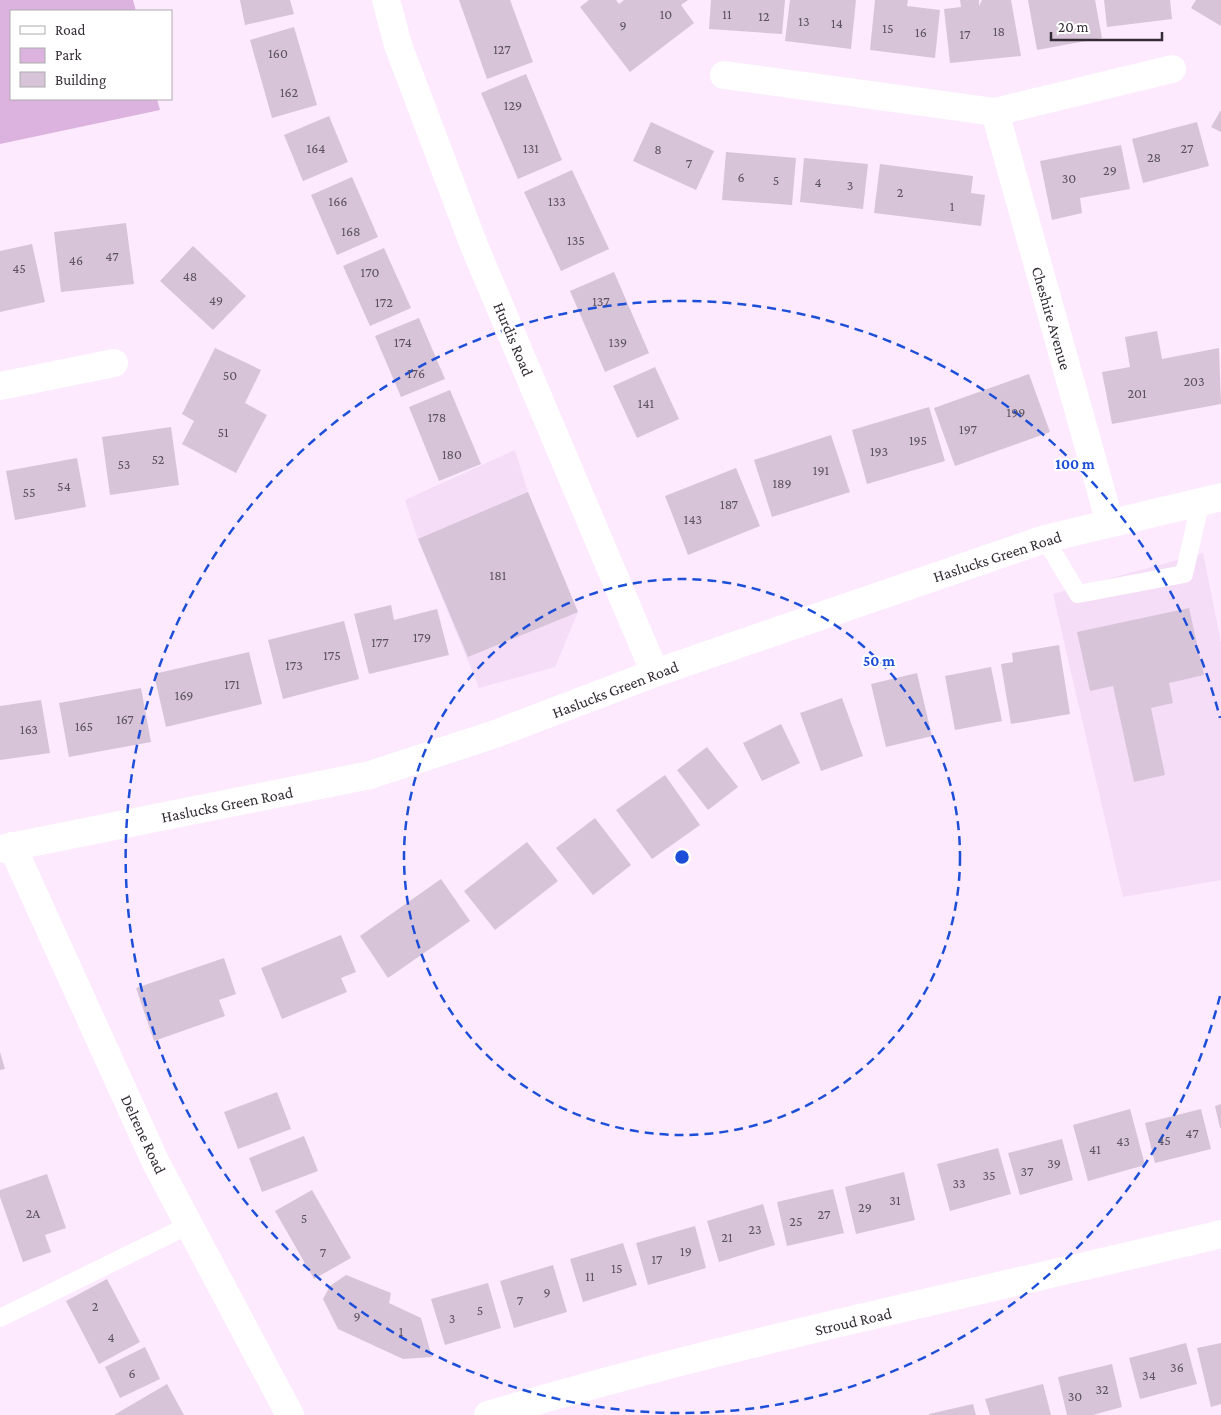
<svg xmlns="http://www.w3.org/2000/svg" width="1221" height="1415" viewBox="0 0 1221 1415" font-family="'Crimson Pro',serif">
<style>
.built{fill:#f5dcf7}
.green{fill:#dcb3df}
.building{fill:#d7c4d8}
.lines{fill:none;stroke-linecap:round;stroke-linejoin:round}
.service{stroke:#fff;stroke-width:18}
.minor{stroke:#fff;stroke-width:28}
.tertiary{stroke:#fff;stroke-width:28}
.ring{fill:none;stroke:#1d4ed8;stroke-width:2.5;stroke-dasharray:9 6}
.labels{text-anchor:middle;stroke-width:4.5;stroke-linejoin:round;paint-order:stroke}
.number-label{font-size:14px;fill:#5d535e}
.street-label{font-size:16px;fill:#342d35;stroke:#fff}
.centre{fill:#1d4ed8;stroke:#fff;stroke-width:2.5}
.ring-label{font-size:15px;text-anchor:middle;font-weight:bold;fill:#1d4ed8;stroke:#fff;stroke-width:4.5;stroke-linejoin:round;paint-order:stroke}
</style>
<rect width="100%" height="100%" fill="#fdeaff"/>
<g class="built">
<path d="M515 450 528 492 578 612 555 667 479 688 418 539 405 500Z"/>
<path d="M1203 553 1221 643V880L1123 897 1053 594Z"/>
</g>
<path class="green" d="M0 0H133L136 11H11V99H157L160 110 0 144Z"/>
<g class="building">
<path d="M240 0H290L294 14 245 25Z"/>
<path d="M459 0H510L533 62 487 79Z"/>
<path d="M589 0H616L619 4 624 0H688L681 5 694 23 630 72 580 7Z"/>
<path d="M711 0H785L782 34 709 29Z"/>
<path d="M790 0H856L851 49 785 41Z"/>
<path d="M875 0H908L907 6 940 10 935 58 870 50Z"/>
<path d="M960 0H979V6L982 0H1011L1021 56 950 63 944 9 961 7Z"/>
<path d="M1028 0H1095L1102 38 1037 50Z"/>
<path d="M1104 0H1170L1172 19 1107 27Z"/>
<path d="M1196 0H1221V26L1191 8Z"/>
<path d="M294 27 317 105 272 118 250 40Z"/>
<path d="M526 74 562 160 518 179 481 93Z"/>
<path d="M1221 110V132L1211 127Z"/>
<path d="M329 116 348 162 303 181 284 135Z"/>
<path d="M651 122 714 151 696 190 633 161Z"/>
<path d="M1197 122 1209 166 1143 183 1132 139Z"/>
<path d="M1121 145 1130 189 1080 198 1082 213 1052 220 1040 161Z"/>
<path d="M726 152 796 158 792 205 722 200Z"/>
<path d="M804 158 868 164 863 209 800 202Z"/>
<path d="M880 164 973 176 971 193 985 195 981 226 874 213Z"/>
<path d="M572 170 609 249 561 271 524 192Z"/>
<path d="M352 177 378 237 337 255 311 195Z"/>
<path d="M126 223 134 284 61 292 54 232Z"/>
<path d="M32 244 45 302 0 312V251Z"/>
<path d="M193 246 246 296 213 330 160 281Z"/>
<path d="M384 248 411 308 370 326 343 266Z"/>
<path d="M614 272 649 353 605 372 570 291Z"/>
<path d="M419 318 445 379 401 397 375 336Z"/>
<path d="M1157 331 1162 359 1219 348 1221 404 1112 424 1102 372 1130 367 1125 337Z"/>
<path d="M215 348 261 370 245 403 267 415 236 473 182 444 194 421 182 414Z"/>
<path d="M655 367 679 419 637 438 613 386Z"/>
<path d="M1029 374 1050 432 955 466 934 408Z"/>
<path d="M450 390 481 464 439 481 409 407Z"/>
<path d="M929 407 945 461 867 484 852 430Z"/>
<path d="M171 427 179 485 110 495 102 437Z"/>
<path d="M831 435 850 492 772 517 754 460Z"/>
<path d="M77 458 86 507 15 520 6 471Z"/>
<path d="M736 468 760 526 688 555 665 496Z"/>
<path d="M528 492 578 612 468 657 418 539Z"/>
<path d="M391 605 394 620 437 609 449 655 369 674 354 614Z"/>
<path d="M1189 608 1204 675 1169 683 1173 703 1151 708 1165 775 1134 782 1113 686 1090 691 1077 632Z"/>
<path d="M344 621 359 679 283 699 268 640Z"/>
<path d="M1059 645 1070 714 1011 724 1001 664 1013 662 1012 653Z"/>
<path d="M249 652 262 704 166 727 154 674Z"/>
<path d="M991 667 1002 721 955 730 945 676Z"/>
<path d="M917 673 932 736 886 747 871 684Z"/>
<path d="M141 688 151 742 69 757 59 703Z"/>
<path d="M842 698 863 756 821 771 800 713Z"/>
<path d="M41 700 50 753 0 760V706Z"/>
<path d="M781 724 800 763 762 781 743 743Z"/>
<path d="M707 747 738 787 708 810 677 770Z"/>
<path d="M665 775 700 825 652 859 616 810Z"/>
<path d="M595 818 631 865 593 895 556 848Z"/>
<path d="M527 842 558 881 495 930 464 891Z"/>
<path d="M441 879 470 921 388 978 360 936Z"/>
<path d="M341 935 356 972 341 978 347 992 282 1019 261 968Z"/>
<path d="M224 958 236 994 219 1000 225 1016 154 1041 136 988Z"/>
<path d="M0 1052 5 1069 0 1070Z"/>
<path d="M277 1092 291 1129 238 1149 224 1112Z"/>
<path d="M1221 1104V1128H1220L1215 1106Z"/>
<path d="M1130 1109 1145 1165 1088 1181 1073 1125Z"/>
<path d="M1201 1109 1211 1149 1155 1163 1145 1123Z"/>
<path d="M304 1136 318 1171 262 1192 249 1158Z"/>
<path d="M1062 1139 1073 1180 1020 1195 1008 1153Z"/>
<path d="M998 1148 1011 1194 950 1211 937 1164Z"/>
<path d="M904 1172 915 1220 856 1234 845 1187Z"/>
<path d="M47 1174 66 1228 45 1235 51 1252 23 1262 0 1197V1190Z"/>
<path d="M833 1189 844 1233 787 1246 777 1202Z"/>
<path d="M312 1190 351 1258 314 1279 275 1211Z"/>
<path d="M763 1204 775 1245 719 1262 707 1221Z"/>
<path d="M695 1226 706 1268 648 1285 636 1243Z"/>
<path d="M623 1243 637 1285 583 1302 570 1259Z"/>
<path d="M553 1265 567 1312 514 1328 500 1281Z"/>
<path d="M346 1275 391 1293 389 1303 421 1318 432 1357 403 1359 338 1329 323 1299 330 1286Z"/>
<path d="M107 1279 140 1342 99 1364 66 1301Z"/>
<path d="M488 1283 501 1328 445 1345 431 1299Z"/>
<path d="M1186 1343 1197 1384 1140 1399 1129 1358Z"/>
<path d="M1221 1343V1404L1211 1407 1197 1348Z"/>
<path d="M145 1347 160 1379 120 1398 105 1367Z"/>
<path d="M1112 1364 1122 1407 1093 1415H1067L1058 1377Z"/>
<path d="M167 1384 184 1415H114Z"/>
<path d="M1043 1384 1051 1415H990L985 1399Z"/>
<path d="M973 1404 976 1415H929V1414Z"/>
</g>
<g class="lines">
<g class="service">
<path d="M1045 539 1078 594 1184 574 1201 500"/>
<path d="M0 1318 189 1225"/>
</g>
<g class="minor">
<path d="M724 75 995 112 1172 69"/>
<path d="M995 112 1110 523"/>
<path d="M0 386 114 363"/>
<path d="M12 846 156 1163 290 1415"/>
<path d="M488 1415C729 1343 976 1293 1221 1234"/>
</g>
<g class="tertiary">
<path d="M386 0 398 45 475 248 655 673"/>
<path d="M0 849 370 775 495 734 655 673 1045 539 1221 497"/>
</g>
</g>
<g class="ring">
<circle cx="682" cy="857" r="278"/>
<path d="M1220 996A556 556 0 1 1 1220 718"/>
</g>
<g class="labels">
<g class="number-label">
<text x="666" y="19">10</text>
<text x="727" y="19">11</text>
<text x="764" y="21">12</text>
<text x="804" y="26">13</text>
<text x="837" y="28">14</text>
<text x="623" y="30">9</text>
<text x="888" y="33">15</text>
<text x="999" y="36">18</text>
<text x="921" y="37">16</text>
<text x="965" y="39">17</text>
<text x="502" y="54">127</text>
<text x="278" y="58">160</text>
<text x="289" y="97">162</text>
<text x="513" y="110">129</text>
<text x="316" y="153">164</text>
<text x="531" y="153">131</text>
<text x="1187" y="153">27</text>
<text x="658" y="154">8</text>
<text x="1154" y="162">28</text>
<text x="689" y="168">7</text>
<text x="1110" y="175">29</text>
<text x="741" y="182">6</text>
<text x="1069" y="183">30</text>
<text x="776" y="185">5</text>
<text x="818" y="187">4</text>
<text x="850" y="190">3</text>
<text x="900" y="197">2</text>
<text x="338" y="206">166</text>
<text x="557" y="206">133</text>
<text x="952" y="211">1</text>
<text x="351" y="236">168</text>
<text x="576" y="245">135</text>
<text x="112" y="261">47</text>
<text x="76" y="265">46</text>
<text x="19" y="273">45</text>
<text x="370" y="277">170</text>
<text x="190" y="281">48</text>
<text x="216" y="305">49</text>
<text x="601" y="306">137</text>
<text x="384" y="307">172</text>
<text x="403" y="347">174</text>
<text x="618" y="347">139</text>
<text x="416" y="378">176</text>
<text x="230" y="380">50</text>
<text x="1194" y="386">203</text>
<text x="1137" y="398">201</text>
<text x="646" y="408">141</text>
<text x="1016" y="417">199</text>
<text x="437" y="422">178</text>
<text x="968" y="434">197</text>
<text x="223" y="437">51</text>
<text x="918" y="445">195</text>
<text x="879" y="456">193</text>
<text x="452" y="459">180</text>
<text x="158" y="464">52</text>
<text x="124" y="469">53</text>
<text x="821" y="475">191</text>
<text x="782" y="488">189</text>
<text x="64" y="491">54</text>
<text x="29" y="497">55</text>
<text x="729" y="509">187</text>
<text x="693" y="524">143</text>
<text x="498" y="580">181</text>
<text x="422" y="642">179</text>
<text x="380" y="647">177</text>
<text x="332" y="660">175</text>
<text x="294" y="670">173</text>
<text x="232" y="689">171</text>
<text x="184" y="700">169</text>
<text x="125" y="724">167</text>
<text x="84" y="731">165</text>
<text x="29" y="734">163</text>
<text x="1192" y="1138">47</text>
<text x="1164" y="1145">45</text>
<text x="1123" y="1146">43</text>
<text x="1095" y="1154">41</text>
<text x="1054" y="1168">39</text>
<text x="1027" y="1176">37</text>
<text x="989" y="1180">35</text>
<text x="959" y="1188">33</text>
<text x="895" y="1205">31</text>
<text x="865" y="1212">29</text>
<text x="33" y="1218">2A</text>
<text x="824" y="1219">27</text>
<text x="304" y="1223">5</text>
<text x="796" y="1226">25</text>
<text x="755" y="1234">23</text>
<text x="727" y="1242">21</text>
<text x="686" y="1256">19</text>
<text x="323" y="1257">7</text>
<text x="657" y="1264">17</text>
<text x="617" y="1273">15</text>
<text x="590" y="1281">11</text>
<text x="547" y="1297">9</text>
<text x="520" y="1305">7</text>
<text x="95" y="1311">2</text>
<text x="480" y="1315">5</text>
<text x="357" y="1321">9</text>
<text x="452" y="1323">3</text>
<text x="401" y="1336">1</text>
<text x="111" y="1342">4</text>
<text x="1177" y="1372">36</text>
<text x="132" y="1378">6</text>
<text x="1149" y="1380">34</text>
<text x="1102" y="1394">32</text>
<text x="1075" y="1401">30</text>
</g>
<g class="street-label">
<text transform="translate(1052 318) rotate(74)" y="6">Cheshire Avenue</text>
<text transform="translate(514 339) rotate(67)" y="6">Hurdis Road</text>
<text transform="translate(997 556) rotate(-18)" y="6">Haslucks Green Road</text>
<text transform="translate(615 689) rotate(-21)" y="6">Haslucks Green Road</text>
<text transform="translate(227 804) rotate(-11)" y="6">Haslucks Green Road</text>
<text transform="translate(144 1134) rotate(65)" y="6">Delrene Road</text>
<text transform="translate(853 1321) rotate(-13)" y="6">Stroud Road</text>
</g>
</g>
<circle cx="682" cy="857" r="8" class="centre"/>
<g class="ring-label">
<text x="1075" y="469">100 m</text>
<text x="879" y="666">50 m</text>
</g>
<rect x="10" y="10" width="162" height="90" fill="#ffffff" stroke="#aeabae"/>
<rect x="20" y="26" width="25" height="8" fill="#ffffff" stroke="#aeabae"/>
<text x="55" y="35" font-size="15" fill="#342d35">Road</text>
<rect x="20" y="48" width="25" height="15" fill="#dcb3df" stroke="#aeabae"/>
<text x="55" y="60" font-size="15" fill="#342d35">Park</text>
<rect x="20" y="72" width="25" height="15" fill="#d7c4d8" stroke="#aeabae"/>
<text x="55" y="85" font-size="15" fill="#342d35">Building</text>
<path d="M1051 32v8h111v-8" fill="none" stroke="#342d35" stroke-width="2.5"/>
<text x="1058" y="32" font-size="15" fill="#342d35" stroke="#ffffff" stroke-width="4" paint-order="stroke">20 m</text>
</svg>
